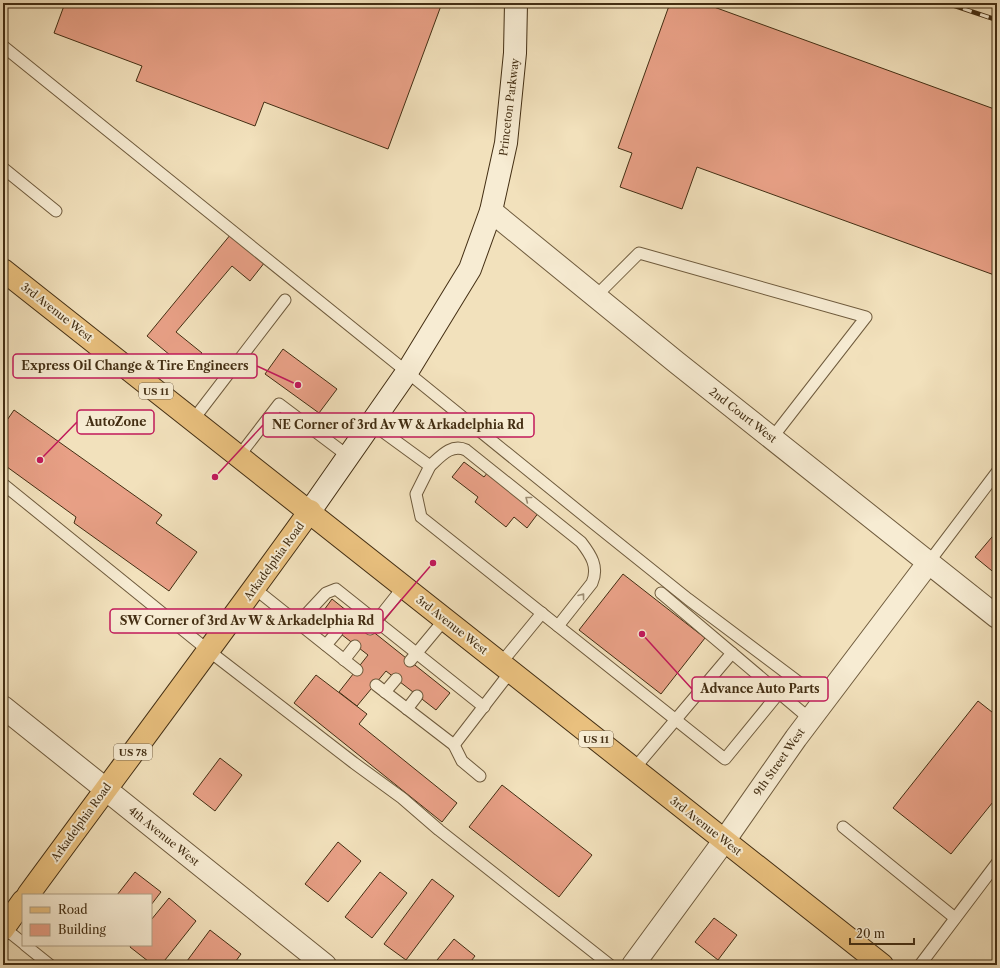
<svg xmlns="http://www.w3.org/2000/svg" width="1000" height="968" viewBox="0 0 1000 968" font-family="'Libre Caslon Text',serif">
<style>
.building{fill:#e8a086;stroke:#432e13}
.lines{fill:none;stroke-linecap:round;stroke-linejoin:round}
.service-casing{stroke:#6f5b3d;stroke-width:13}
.minor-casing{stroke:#6f5b3d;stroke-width:24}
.secondary-casing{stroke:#432e13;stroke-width:24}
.primary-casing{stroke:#432e13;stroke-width:24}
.service{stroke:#f7ecd3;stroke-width:11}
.minor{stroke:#f7ecd3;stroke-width:22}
.secondary{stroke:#f7ecd3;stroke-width:22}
.primary{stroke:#e9c07e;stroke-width:22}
.rail-casing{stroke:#432e13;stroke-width:4.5}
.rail{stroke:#f7ecd3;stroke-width:3;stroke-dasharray:9;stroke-linecap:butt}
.oneway{stroke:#9d8d73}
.labels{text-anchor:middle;stroke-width:4;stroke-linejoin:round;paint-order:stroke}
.shield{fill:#f7ecd3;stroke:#79674d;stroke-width:1}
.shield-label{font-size:10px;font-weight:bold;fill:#432e13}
.street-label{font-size:11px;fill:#432e13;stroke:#f7ecd3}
.leader{fill:none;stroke:#c2185b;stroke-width:1.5}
.callout-dot{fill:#c2185b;stroke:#f7ecd3;stroke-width:1.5}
.callout{fill:#f7ecd3;stroke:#c2185b;stroke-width:1.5}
.callout-label{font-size:12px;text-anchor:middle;font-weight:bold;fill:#432e13}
</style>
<rect width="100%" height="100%" fill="#f2e1bc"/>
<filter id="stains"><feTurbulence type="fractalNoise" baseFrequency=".005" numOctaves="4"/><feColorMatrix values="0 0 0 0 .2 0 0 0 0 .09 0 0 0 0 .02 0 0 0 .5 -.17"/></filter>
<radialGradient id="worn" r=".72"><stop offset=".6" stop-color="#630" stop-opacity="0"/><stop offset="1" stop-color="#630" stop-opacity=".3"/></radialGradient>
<g class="building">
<path d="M65 3H442L388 149 264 102 255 126 136 81 142 66 54 33Z"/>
<path d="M670 3H703L997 110V276L697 167 682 209 620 187 632 153 618 148Z"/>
<path d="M231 234 265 262 250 281 232 266 176 332 202 353 188 370 147 336Z"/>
<path d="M283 349 337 389 319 413 265 374Z"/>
<path d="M14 410 162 515 156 523 197 552 169 591 74 523 76 517 3 464V426Z"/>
<path d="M464 462 484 477 488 472 539 512 527 528 514 517 506 527 475 502 478 497 452 477Z"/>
<path d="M997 531V575L975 557Z"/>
<path d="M623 574 705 638 661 694 579 630Z"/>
<path d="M332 599 450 693 436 710 386 671 357 706 339 692 368 655 319 617Z"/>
<path d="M316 675 367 714 359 724 457 803 442 822 294 703Z"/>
<path d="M978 701 997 716V797L951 854 893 808Z"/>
<path d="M220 758 242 775 215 811 193 794Z"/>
<path d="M502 785 592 855 559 897 469 827Z"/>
<path d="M338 842 361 861 328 902 305 884Z"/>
<path d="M135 872 161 892 151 905V895H117Z"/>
<path d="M380 872 407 893 372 938 345 917Z"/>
<path d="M432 879 454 896 406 960 384 944Z"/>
<path d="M169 898 196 921 161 965H153L130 947 131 945H151V920Z"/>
<path d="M714 918 737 935 718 960 695 942Z"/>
<path d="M210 930 241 954 233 965H184Z"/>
<path d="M454 939 475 956 468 965H433Z"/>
</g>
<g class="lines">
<g class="service-casing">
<g id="service">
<path d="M3 46 407 372 592 522 688 599 809 690 823 703"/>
<path d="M3 168 56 211"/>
<path d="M596 296 639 253 866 317 772 438"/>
<path d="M193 420 285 300"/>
<path d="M371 423 430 466 416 494 421 517 725 759 779 693"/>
<path d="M239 456 279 404 348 456"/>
<path d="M430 466C440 457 451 443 466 450L581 542C591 555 599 567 592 583L558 626"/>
<path d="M3 484 209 651 354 763 402 798 439 830 610 965"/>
<path d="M929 562 997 472"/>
<path d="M254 588 357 670"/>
<path d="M661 593 810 719"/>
<path d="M298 623 326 593 336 589 484 707"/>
<path d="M370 629 404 586"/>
<path d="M326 645 337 632"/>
<path d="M344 660 355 646"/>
<path d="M410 661 445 619"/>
<path d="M501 663 542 613"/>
<path d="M376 685 454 745 511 671"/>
<path d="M385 692 396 679"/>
<path d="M407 709 417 696"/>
<path d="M454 745 462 761 480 776"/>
<path d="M634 769 732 653"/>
<path d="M843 827 955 918"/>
<path d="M3 927 23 943"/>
<path d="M25 945 50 965"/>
<path d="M920 965 997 863"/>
</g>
</g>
<g class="minor-casing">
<g id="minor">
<path d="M491 211 676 362 997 617"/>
<path d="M3 707 325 965"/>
<path d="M633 965 724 841 796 738 929 562"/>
</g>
</g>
<g class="secondary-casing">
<path id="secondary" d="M310 511 407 372 470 269 491 211 506 143 515 53 516 3"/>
</g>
<g class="primary-casing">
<g id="primary">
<path d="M3 270 882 965"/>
<path d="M28 895C122 767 217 640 310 511"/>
<path d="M3 929 23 901"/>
</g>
</g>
<use href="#service" class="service"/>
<use href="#minor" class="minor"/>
<use href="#secondary" class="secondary"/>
<use href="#primary" class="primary"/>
<g class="rail-casing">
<path id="rail" d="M946 3 997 20"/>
</g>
<use href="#rail" class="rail"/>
</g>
<defs><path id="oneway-chevron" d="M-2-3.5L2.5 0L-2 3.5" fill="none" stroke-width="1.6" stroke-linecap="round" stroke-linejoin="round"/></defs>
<g class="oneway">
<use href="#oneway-chevron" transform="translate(528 499) rotate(-142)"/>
<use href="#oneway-chevron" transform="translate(582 596) rotate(-52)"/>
</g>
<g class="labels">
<g class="shield">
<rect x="139" y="383" width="34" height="16" rx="3"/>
<rect x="579" y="731" width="34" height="16" rx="3"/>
<rect x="114" y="744" width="38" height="16" rx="3"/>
</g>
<g class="shield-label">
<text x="156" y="395">US 11</text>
<text x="596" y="743">US 11</text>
<text x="133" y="756">US 78</text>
</g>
<g class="street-label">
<text transform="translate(509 107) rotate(-83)" y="4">Princeton Parkway</text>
<text transform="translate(57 312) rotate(38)" y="4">3rd Avenue West</text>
<text transform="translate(743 415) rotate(38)" y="4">2nd Court West</text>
<text transform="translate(274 561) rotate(-54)" y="4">Arkadelphia Road</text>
<text transform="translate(452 625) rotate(38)" y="4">3rd Avenue West</text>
<text transform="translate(779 762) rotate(-55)" y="4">9th Street West</text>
<text transform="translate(81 822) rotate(-54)" y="4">Arkadelphia Road</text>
<text transform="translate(706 826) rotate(38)" y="4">3rd Avenue West</text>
<text transform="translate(164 836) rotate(39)" y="4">4th Avenue West</text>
</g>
</g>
<path class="leader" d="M298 385L257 366M40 460L77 422M215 477L263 425M433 563L383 621M642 634L692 689"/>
<g class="callout-dot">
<circle cx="298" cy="385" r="4"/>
<circle cx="40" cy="460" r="4"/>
<circle cx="215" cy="477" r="4"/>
<circle cx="433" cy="563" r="4"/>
<circle cx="642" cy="634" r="4"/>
</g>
<g class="callout">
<rect x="13" y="354" width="244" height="24" rx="4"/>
<rect x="77" y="410" width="77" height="24" rx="4"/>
<rect x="263" y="413" width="271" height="24" rx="4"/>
<rect x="110" y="609" width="273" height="24" rx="4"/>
<rect x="692" y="677" width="136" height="24" rx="4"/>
</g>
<g class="callout-label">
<text x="135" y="370">Express Oil Change &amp; Tire Engineers</text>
<text x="116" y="426">AutoZone</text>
<text x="398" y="429">NE Corner of 3rd Av W &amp; Arkadelphia Rd</text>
<text x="247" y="625">SW Corner of 3rd Av W &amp; Arkadelphia Rd</text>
<text x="760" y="693">Advance Auto Parts</text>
</g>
<rect width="1000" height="968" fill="none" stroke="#f2e1bc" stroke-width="16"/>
<rect x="4" y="4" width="992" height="960" fill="none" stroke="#432e13" stroke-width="2"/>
<rect x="8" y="8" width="984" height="952" fill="none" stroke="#432e13"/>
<rect x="22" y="894" width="130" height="52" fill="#f7ecd3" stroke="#afa086"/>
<rect x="30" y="907" width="20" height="6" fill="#e9c07e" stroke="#afa086"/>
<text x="58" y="914" font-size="12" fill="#432e13">Road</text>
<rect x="30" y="924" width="20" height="12" fill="#e8a086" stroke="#afa086"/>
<text x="58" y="934" font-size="12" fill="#432e13">Building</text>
<path d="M850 938v6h64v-6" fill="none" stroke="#432e13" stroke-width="2"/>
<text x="856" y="938" font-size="12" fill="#432e13" stroke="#f7ecd3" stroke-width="3" paint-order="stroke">20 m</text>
<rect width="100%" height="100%" filter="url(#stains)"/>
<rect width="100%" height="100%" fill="url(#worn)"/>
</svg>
